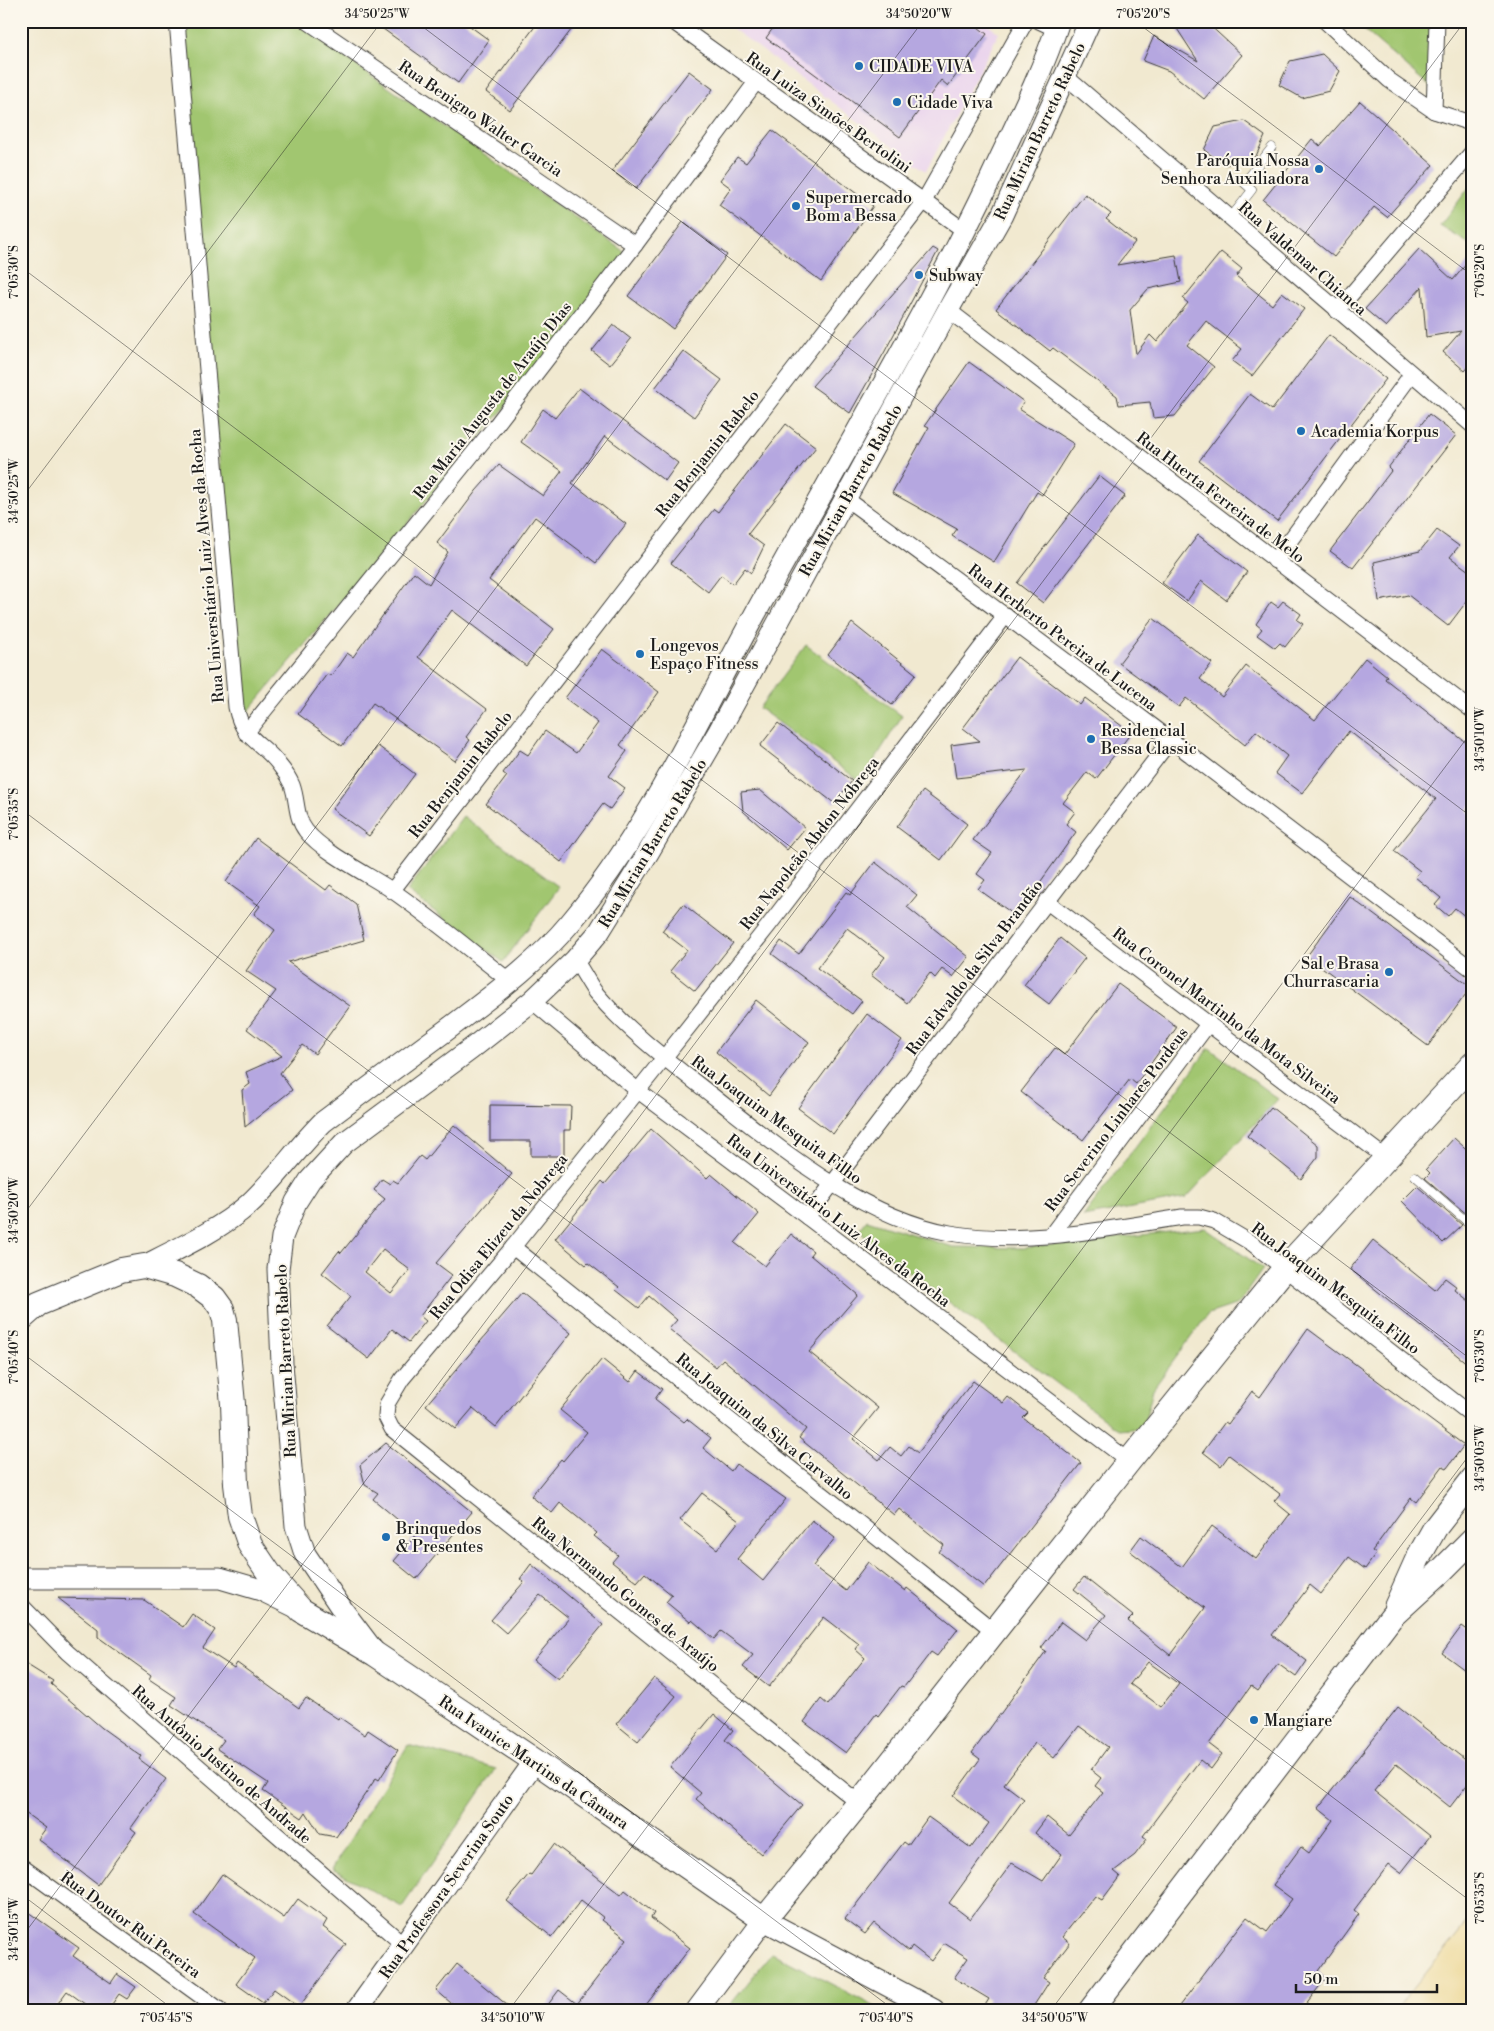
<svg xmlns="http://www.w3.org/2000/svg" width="1494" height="2031" viewBox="0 0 1494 2031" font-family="'Libre Bodoni',serif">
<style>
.built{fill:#e9d1ed}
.green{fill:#a1c670;stroke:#5e7146}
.sand{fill:#eeda9e;stroke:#857b5d}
.building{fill:#b5a7e0;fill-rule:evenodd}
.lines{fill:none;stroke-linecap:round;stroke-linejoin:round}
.service-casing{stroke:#3c3b37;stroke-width:9}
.minor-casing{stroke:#3c3b37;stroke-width:17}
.secondary-casing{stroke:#3c3b37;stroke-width:23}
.primary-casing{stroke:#3c3b37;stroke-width:26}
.service{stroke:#fff;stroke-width:8}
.minor{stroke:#fff;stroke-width:15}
.secondary{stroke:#fff;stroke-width:21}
.primary{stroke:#fff;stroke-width:24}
.ticks{fill:none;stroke:#1c1c1c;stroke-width:1;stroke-opacity:0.45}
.poi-dot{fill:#1f6fb2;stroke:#fbf7ec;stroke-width:2}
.labels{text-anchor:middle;stroke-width:4;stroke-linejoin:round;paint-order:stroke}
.poi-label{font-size:16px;fill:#1c1c1c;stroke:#fbf7ec;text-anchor:start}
.street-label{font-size:16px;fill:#1c1c1c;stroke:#fbf7ec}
.neatline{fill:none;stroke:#1c1c1c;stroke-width:2}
.ticks-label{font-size:12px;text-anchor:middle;fill:#1c1c1c}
</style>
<rect width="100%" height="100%" fill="#fbf7ec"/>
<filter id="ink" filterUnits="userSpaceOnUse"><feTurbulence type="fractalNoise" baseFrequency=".02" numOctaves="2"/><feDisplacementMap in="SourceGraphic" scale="10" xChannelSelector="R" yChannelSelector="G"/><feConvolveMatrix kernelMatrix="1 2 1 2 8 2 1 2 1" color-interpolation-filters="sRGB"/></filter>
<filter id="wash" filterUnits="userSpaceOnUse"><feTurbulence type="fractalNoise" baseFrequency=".0096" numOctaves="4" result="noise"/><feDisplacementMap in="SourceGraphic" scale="20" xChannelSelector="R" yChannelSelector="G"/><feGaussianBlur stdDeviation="1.12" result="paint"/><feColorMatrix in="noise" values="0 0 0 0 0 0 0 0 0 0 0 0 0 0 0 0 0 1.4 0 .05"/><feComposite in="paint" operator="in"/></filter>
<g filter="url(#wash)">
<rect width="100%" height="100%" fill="#f1e9d0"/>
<path class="built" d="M737 21H983L999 33 926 171 732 28Z"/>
<g class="green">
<path d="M182 21H293L632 257 241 720Z"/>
<path d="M1354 21H1433L1435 91Z"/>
<path d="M1473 182V246L1440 226Z"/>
<path d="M806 645 902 716 861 782 759 708Z"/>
<path d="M463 816 559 887 503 962 407 891Z"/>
<path d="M1209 1048 1278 1099 1186 1198 1083 1217Z"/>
<path d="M867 1220 953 1247 1023 1248 1205 1228 1263 1269 1238 1304 1208 1314 1153 1389 1143 1428 1119 1430 869 1242 860 1229Z"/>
<path d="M408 1745 496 1769 402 1907 332 1869Z"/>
<path d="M772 1953 881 2010H726Z"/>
</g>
<path class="sand" d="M1473 1915V2010H1396Z"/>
<g id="blocks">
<g class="building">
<path d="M372 21H463L489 40 458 83Z"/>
<path d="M539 21H578L510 110 486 92Z"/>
<path d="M778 21H851L861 29 867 21H970L987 34 948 86 941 80 900 137 766 38Z"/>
<path d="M1172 21H1205L1242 55 1204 99 1169 71 1143 61 1154 36 1198 61Z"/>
<path d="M1322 54 1340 71 1329 91 1302 98 1279 85 1290 61Z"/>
<path d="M689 71 713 89 636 189 612 171Z"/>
<path d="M1360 101 1433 165 1387 217 1374 207 1334 257 1263 200 1312 139 1320 146Z"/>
<path d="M1244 121 1265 136 1256 156 1225 165 1204 150 1215 127Z"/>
<path d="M772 130 873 206 821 281 719 205 731 188 720 180 737 157 746 163Z"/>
<path d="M1085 194 1111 214 1106 219 1135 242 1117 265 1176 255 1181 282 1148 289 1130 310 1136 354 1150 335 1157 342 1188 303 1183 299 1221 252 1242 269 1236 276 1272 305 1282 292 1304 309 1252 376 1232 361 1242 349 1206 321 1187 345 1214 367 1175 416 1153 418 1150 402 1119 405 1117 396 1053 348 1050 351 996 309Z"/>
<path d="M683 222 727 255 673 329 628 296Z"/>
<path d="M933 248 938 251 884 353 850 413 812 386Z"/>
<path d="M1419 249 1453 280 1473 256V362L1465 371 1443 352 1461 331 1426 337 1422 287 1386 327 1365 309Z"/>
<path d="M613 325 631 339 610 365 592 351Z"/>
<path d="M1329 335 1386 379 1277 521 1199 461 1250 394 1272 410Z"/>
<path d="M683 351 722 380 694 417 655 388Z"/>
<path d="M969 362 1024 402 1019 409 1074 444 1042 495 1037 492 994 562 952 536 957 529 892 493 929 427 925 425Z"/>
<path d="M579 388 678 463 665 481 605 436 572 483 626 524 596 563 535 517 489 580 554 629 526 666 452 610 418 657 487 709 466 737 470 740 455 761 373 703 342 746 298 714 327 674 331 676 347 653 353 657 414 572 429 584 448 552 437 543 476 491 499 465 543 496 562 471 521 442 543 409 555 418Z"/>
<path d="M1429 414 1456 435 1353 568 1330 551 1391 471 1388 468Z"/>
<path d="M786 424 816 447 748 534 764 546 751 573 745 568 733 584 721 575 708 592 671 563 714 509 718 512Z"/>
<path d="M1099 476 1125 496 1043 603 1017 583Z"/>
<path d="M1437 530 1459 546 1450 557 1473 574V593L1448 626 1408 595 1379 601 1374 562 1420 551Z"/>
<path d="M1198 535 1247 572 1226 600 1201 581 1187 601 1162 583Z"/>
<path d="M1283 601 1301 614 1297 620 1303 624 1285 647 1280 643 1275 648 1257 635 1262 629 1256 624 1271 602 1278 607Z"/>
<path d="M1153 618 1212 663 1200 679 1222 697 1246 666 1315 720 1365 658 1387 676 1385 679 1473 748V802L1467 810 1473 816V923L1455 908 1448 916 1435 905 1441 898 1415 877 1420 871 1394 851 1436 799 1349 731 1302 793 1275 773 1287 756 1256 731 1245 745 1186 698 1179 707 1119 663Z"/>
<path d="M852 623 916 674 892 705 828 655Z"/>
<path d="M602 649 659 692 620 745 627 751 609 776 625 788 610 809 603 804 561 862 486 804 507 776 503 773 520 750 528 755 545 731 576 753 598 723 565 698Z"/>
<path d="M1017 657 1080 705 1085 698 1131 733 1096 779 1087 772 1063 803 1075 812 1066 824 1076 832 1016 916 978 889 985 880 977 874 992 853 973 840 1027 770 956 778 951 745 980 741 963 728Z"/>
<path d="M778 723 852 781 834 803 760 746Z"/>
<path d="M378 746 415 774 369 836 332 809Z"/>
<path d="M760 790 805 828 787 850 743 811 741 792Z"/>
<path d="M923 791 967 824 941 860 897 827Z"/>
<path d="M256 838 326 890 330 885 356 904 364 940 288 962 350 1006 315 1054 302 1045 280 1073 292 1090 245 1127 242 1090 250 1084 246 1072 282 1056 247 1029 276 991 246 971 275 930 254 914 260 906 226 882Z"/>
<path d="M875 862 917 895 907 907 969 957 953 977 942 969 935 978 930 973 907 1003 871 975 885 957 847 928 817 968 862 1001 852 1014 772 954 781 941 799 954 846 892 850 895Z"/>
<path d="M1350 897 1471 987 1428 1046 1307 956Z"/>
<path d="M683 904 733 943 695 991 670 971 687 950 662 931Z"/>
<path d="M1060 938 1085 958 1049 1004 1024 985Z"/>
<path d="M1118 984 1177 1027 1136 1084 1130 1079 1083 1140 1021 1092 1055 1048 1064 1055Z"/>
<path d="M756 1000 809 1042 769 1096 716 1052Z"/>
<path d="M867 1014 902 1040 833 1134 798 1108Z"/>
<path d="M490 1105 571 1106 570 1130H564V1156H531V1141H490Z"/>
<path d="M1271 1107 1318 1145V1157L1301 1179 1247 1136Z"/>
<path d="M454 1125 512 1174 436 1263 452 1275 420 1316 426 1321 409 1342 392 1329 369 1359 327 1326 351 1296 322 1273 339 1251 341 1253 385 1199 374 1190 382 1179 390 1184 393 1180 398 1183 420 1156 425 1160ZM383 1249 410 1270 391 1293 365 1272Z"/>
<path d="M651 1129 707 1178 711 1174 759 1214 735 1243 765 1266 791 1234 813 1251 810 1255 858 1295 809 1352 878 1408 853 1439 879 1460 890 1447 901 1456 909 1446 918 1453 973 1381 1003 1403 1008 1397 1028 1413 1023 1418 1081 1463 984 1587 939 1552 944 1545 899 1509 894 1515 799 1438 806 1429 723 1359 716 1367 669 1329 677 1320 649 1296 639 1308 616 1290 619 1287 588 1263 586 1265 555 1239 602 1181 605 1184Z"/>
<path d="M1454 1138 1473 1155V1214L1470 1217 1425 1178 1430 1173 1426 1169Z"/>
<path d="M1417 1186 1462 1225 1443 1243 1402 1201Z"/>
<path d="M1373 1240 1435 1290 1445 1278 1457 1287 1455 1290 1473 1304V1368L1350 1269Z"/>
<path d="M522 1293 571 1333 496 1427 473 1408 455 1429 426 1405Z"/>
<path d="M1308 1329 1464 1445 1447 1468 1443 1466 1416 1502 1411 1498 1372 1551 1376 1554 1365 1569 1349 1557 1321 1594 1310 1585 1272 1635 1307 1661 1296 1677 1278 1664 1258 1691 1251 1686 1209 1744 1222 1754 1211 1769 1200 1760 1143 1836 1147 1839 1135 1855 1114 1871 1120 1876 1102 1900 1095 1896 1062 1937 1070 1943 1043 1978 1049 1982 1031 2010H982L989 1999 954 1978 968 1958 944 1943 931 1961 912 1946 909 1951 874 1923 865 1934 845 1919 904 1842 908 1845 928 1817 971 1848 989 1823 953 1796 980 1759 972 1753 1046 1651 1041 1648 1061 1622 1085 1640 1106 1615 1074 1589 1084 1577 1133 1616 1128 1621 1170 1655 1205 1608 1130 1551 1141 1536 1182 1567 1212 1526 1256 1559 1290 1514 1274 1501 1280 1494 1229 1455 1221 1466 1203 1452 1225 1422 1228 1424 1252 1391 1260 1397ZM1148 1662 1179 1684 1161 1707 1130 1684ZM1079 1726 1108 1747 1091 1770 1101 1778 1095 1786 1103 1792 1069 1835 1047 1817 1035 1833 1062 1854 1043 1881 1012 1863 970 1919 949 1903 1024 1799 1004 1784 1035 1743 1054 1758Z"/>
<path d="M602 1359 630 1382 638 1371 662 1389 655 1399 684 1422 687 1419 711 1438 703 1448 731 1471 736 1464 786 1499 737 1559 763 1581 812 1520 835 1538 813 1566 846 1591 868 1562 905 1591 907 1588 958 1629 937 1656 931 1652 904 1687 901 1686 878 1716 876 1714 846 1753 804 1722 821 1699 828 1705 865 1658 855 1649 859 1644 824 1617 769 1687 743 1667 753 1655 721 1631 714 1639 692 1620 690 1622 666 1602 672 1595 645 1573 637 1582 612 1562 618 1555 594 1536 597 1533 560 1503 552 1513 531 1496 561 1459 563 1461 587 1432 560 1410ZM702 1493 739 1521 717 1549 680 1520Z"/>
<path d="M386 1443 472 1512 416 1579 394 1561 416 1535 373 1499 378 1493 365 1485 360 1465Z"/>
<path d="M531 1564 603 1625 558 1679 534 1660 569 1618 540 1595 506 1633 491 1620 524 1582 520 1579Z"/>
<path d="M58 1598 144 1600 183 1627 192 1614 215 1630 203 1648 234 1668 237 1663 299 1708 306 1698 338 1719 339 1717 365 1735 368 1730 398 1750 379 1780 376 1778 336 1837 320 1834 306 1812 302 1818 263 1791 268 1783 217 1749 224 1740 171 1705 176 1697 149 1679 151 1675 98 1637V1629Z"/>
<path d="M1462 1626 1473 1634V1676L1442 1653Z"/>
<path d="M21 1661 53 1681 51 1684 102 1728 141 1756 139 1759 166 1779 131 1828 136 1832 98 1885 38 1839 46 1828 21 1810Z"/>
<path d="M654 1678 676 1696 638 1742 616 1724Z"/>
<path d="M1398 1707 1473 1766V1777L1450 1807 1396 1764 1374 1791 1430 1836 1401 1873 1389 1864 1354 1910 1359 1914 1318 1971 1326 1978 1301 2010H1176L1247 1917 1267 1932 1292 1899 1273 1885 1301 1847 1309 1853 1333 1820 1318 1808Z"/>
<path d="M714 1714 733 1730 725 1740 802 1805 761 1854 696 1799 701 1793 670 1767Z"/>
<path d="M554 1844 621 1895 625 1890 654 1913 651 1918 690 1948 642 2010H544L559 1990 577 2004 627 1939 602 1920 604 1918 581 1900 552 1937 507 1901 529 1874 531 1875Z"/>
<path d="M222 1874 284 1918 298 1899 327 1920 323 1927 346 1944 299 2007 274 1989 263 2003 236 1984 255 1958 194 1914Z"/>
<path d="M21 1907 79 1948 73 1956 111 1983 117 1974 136 1987 127 1999 119 1994 108 2010H93L67 1991 53 2010H21Z"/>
<path d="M457 1964 513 2010H459L436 1990Z"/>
</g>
</g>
</g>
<g filter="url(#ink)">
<use href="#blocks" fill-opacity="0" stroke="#3c3b37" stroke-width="1"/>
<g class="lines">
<g class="service-casing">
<g id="service">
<path d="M1230 218 1252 190 1244 183 1272 147"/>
<path d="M1415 1176 1473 1227"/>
</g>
</g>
<g class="minor-casing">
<g id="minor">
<path d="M177 21 236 707C243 742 262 740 280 766 285 772 289 778 292 785 298 801 295 817 306 831 323 852 367 874 390 889 432 918 471 951 511 982"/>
<path d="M307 21 635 245"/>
<path d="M672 21 965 231"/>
<path d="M1039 21 1056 29"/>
<path d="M1325 21 1389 80 1434 111 1473 124"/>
<path d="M1065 76 1473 426"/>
<path d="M1434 111 1437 21"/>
<path d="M948 310 1473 711"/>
<path d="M1337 311 1473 151"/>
<path d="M845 498C1057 652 1265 811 1473 970"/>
<path d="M1275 561 1411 375"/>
<path d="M246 733 493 429 635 245 756 82"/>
<path d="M392 891 924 201 1026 21"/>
<path d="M1046 901 1386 1158"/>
<path d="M575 960C582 970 588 982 595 992 631 1035 679 1069 723 1104 788 1155 866 1218 950 1233 1026 1246 1106 1229 1182 1217H1199L1214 1221 1253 1244 1473 1416"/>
<path d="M532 1001 637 1090 807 1217 1129 1461"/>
<path d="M807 1217 1171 739"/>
<path d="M1051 1235 1209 1023"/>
<path d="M513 1247 994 1631"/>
<path d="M21 1605 67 1652 404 1945"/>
<path d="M859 1803 392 1429 386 1417 387 1404 402 1379 513 1247 664 1058 769 925 1006 615"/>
<path d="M21 1866 220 2010"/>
</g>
</g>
<g class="secondary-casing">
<g id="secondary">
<path d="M144 1266C178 1249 221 1229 249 1204 276 1179 297 1148 323 1122 364 1091 406 1060 448 1029 491 996 535 965 570 923 654 824 706 700 770 587 844 453 922 321 989 182 1013 130 1041 76 1059 21"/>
<path d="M21 1578H220L261 1590 300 1609"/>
<path d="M375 1653 344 1612 305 1554 296 1526 282 1364 278 1269 282 1237 296 1202 310 1180 344 1143 471 1049 532 1001 575 960 599 932 648 853 719 731 948 310 1002 215 1090 21"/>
<path d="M357 2010 535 1761"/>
<path d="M697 2010 764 1920 934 2010"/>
</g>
</g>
<g class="primary-casing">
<g id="primary">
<path d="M21 1319 38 1304 121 1270 144 1266 175 1275 198 1286 214 1298 222 1309 225 1320 233 1404 236 1484 240 1516 250 1545 271 1576 301 1610 375 1654 535 1761 764 1920 859 1803 1129 1461 1285 1268 1473 1064"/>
<path d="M1396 1607 1418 1558 1435 1528 1473 1479"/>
<path d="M1091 2010 1392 1616 1439 1573 1473 1539"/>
</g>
</g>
<use href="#service" class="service"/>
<use href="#minor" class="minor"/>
<use href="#secondary" class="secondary"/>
<use href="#primary" class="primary"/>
</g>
</g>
<path class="ticks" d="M415 21 1473 818M1135 21 1473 276M21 267 1473 1361M21 499 382 21M21 809 1473 1903M21 1218 923 21M21 1352 894 2010M21 1894 174 2010M21 1938 1465 21M509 2010 1473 730M1051 2010 1473 1450"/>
<g class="poi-dot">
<circle cx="859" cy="66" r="5"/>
<circle cx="897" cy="102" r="5"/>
<circle cx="1319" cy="169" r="5"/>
<circle cx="796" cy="206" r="5"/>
<circle cx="919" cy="275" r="5"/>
<circle cx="1301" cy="431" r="5"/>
<circle cx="640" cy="654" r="5"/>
<circle cx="1091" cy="739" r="5"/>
<circle cx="1389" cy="972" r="5"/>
<circle cx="386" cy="1537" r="5"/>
<circle cx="1254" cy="1720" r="5"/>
</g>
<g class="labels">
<g class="poi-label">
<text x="869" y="72">CIDADE VIVA</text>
<text x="907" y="108">Cidade Viva</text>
<text x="1309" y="166" text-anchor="end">Paróquia Nossa<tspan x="1309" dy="18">Senhora Auxiliadora</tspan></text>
<text x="806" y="203">Supermercado<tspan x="806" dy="18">Bom a Bessa</tspan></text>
<text x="929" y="281">Subway</text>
<text x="1311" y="437">Academia Korpus</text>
<text x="650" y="651">Longevos<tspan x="650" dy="18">Espaço Fitness</tspan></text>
<text x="1101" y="736">Residencial<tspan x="1101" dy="18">Bessa Classic</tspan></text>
<text x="1379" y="969" text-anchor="end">Sal e Brasa<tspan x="1379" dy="18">Churrascaria</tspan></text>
<text x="396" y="1534">Brinquedos<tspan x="396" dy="18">&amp; Presentes</tspan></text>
<text x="1264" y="1726">Mangiare</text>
</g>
<g class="street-label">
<text transform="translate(829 112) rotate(35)" y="6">Rua Luiza Simões Bertolini</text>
<text transform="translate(481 118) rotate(34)" y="6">Rua Benigno Walter Garcia</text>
<text transform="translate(1039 131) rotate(-65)" y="6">Rua Mirian Barreto Rabelo</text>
<text transform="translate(1303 258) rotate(41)" y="6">Rua Valdemar Chianca</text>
<text transform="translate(492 400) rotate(-52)" y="6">Rua Maria Augusta de Araújo Dias</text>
<text transform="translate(707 453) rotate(-52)" y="6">Rua Benjamin Rabelo</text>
<text transform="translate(850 490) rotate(-61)" y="6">Rua Mirian Barreto Rabelo</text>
<text transform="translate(1221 497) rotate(37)" y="6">Rua Huerta Ferreira de Melo</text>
<text transform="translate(206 566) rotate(-95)" y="6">Rua Universitário Luiz Alves da Rocha</text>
<text transform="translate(1063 637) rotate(37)" y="6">Rua Herberto Pereira de Lucena</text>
<text transform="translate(460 774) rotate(-52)" y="6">Rua Benjamin Rabelo</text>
<text transform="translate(652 843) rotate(-59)" y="6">Rua Mirian Barreto Rabelo</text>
<text transform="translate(809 843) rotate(-52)" y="6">Rua Napoleão Abdon Nóbrega</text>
<text transform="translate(974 967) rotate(-53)" y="6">Rua Edvaldo da Silva Brandão</text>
<text transform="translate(1227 1015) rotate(37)" y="6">Rua Coronel Martinho da Mota Silveira</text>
<text transform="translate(777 1119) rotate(36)" y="6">Rua Joaquim Mesquita Filho</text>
<text transform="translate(1116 1119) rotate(-53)" y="6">Rua Severino Linhares Pordeus</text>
<text transform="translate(839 1220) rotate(37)" y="6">Rua Universitário Luiz Alves da Rocha</text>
<text transform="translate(498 1236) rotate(-51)" y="6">Rua Odisa Elizeu da Nobrega</text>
<text transform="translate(1336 1288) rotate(37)" y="6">Rua Joaquim Mesquita Filho</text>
<text transform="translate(285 1361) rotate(-93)" y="6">Rua Mirian Barreto Rabelo</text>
<text transform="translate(765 1426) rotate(39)" y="6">Rua Joaquim da Silva Carvalho</text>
<text transform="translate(626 1594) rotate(39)" y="6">Rua Normando Gomes de Araújo</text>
<text transform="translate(534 1762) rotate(34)" y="6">Rua Ivanice Martins da Câmara</text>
<text transform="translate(222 1764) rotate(41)" y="6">Rua Antônio Justino de Andrade</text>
<text transform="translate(446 1886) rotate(-55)" y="6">Rua Professora Severina Souto</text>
<text transform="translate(131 1924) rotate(36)" y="6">Rua Doutor Rui Pereira</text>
</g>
</g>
<rect width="1494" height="2031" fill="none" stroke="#fbf7ec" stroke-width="55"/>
<path d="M1296 1984v8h141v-8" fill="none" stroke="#1c1c1c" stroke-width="2.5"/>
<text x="1304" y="1984" font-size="15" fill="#1c1c1c" stroke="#fbf7ec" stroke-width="4" paint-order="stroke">50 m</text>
<rect x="28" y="28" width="1438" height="1976" class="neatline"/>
<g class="ticks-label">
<text x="377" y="18">34°50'25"W</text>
<text x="919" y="18">34°50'20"W</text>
<text x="1143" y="18">7°05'20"S</text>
<text transform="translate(1480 271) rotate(-90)" y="4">7°05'20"S</text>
<text transform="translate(14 272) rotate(-90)" y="4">7°05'30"S</text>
<text transform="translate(14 491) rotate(-90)" y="4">34°50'25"W</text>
<text transform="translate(1480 739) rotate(-90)" y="4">34°50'10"W</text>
<text transform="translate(14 814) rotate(-90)" y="4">7°05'35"S</text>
<text transform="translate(14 1210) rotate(-90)" y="4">34°50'20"W</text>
<text transform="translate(1480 1356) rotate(-90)" y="4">7°05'30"S</text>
<text transform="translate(14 1357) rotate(-90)" y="4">7°05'40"S</text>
<text transform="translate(1480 1458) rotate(-90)" y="4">34°50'05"W</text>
<text transform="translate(1480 1898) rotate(-90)" y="4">7°05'35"S</text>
<text transform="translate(14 1929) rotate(-90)" y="4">34°50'15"W</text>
<text x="166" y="2022">7°05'45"S</text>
<text x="513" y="2022">34°50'10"W</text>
<text x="886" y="2022">7°05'40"S</text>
<text x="1055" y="2022">34°50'05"W</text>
</g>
</svg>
